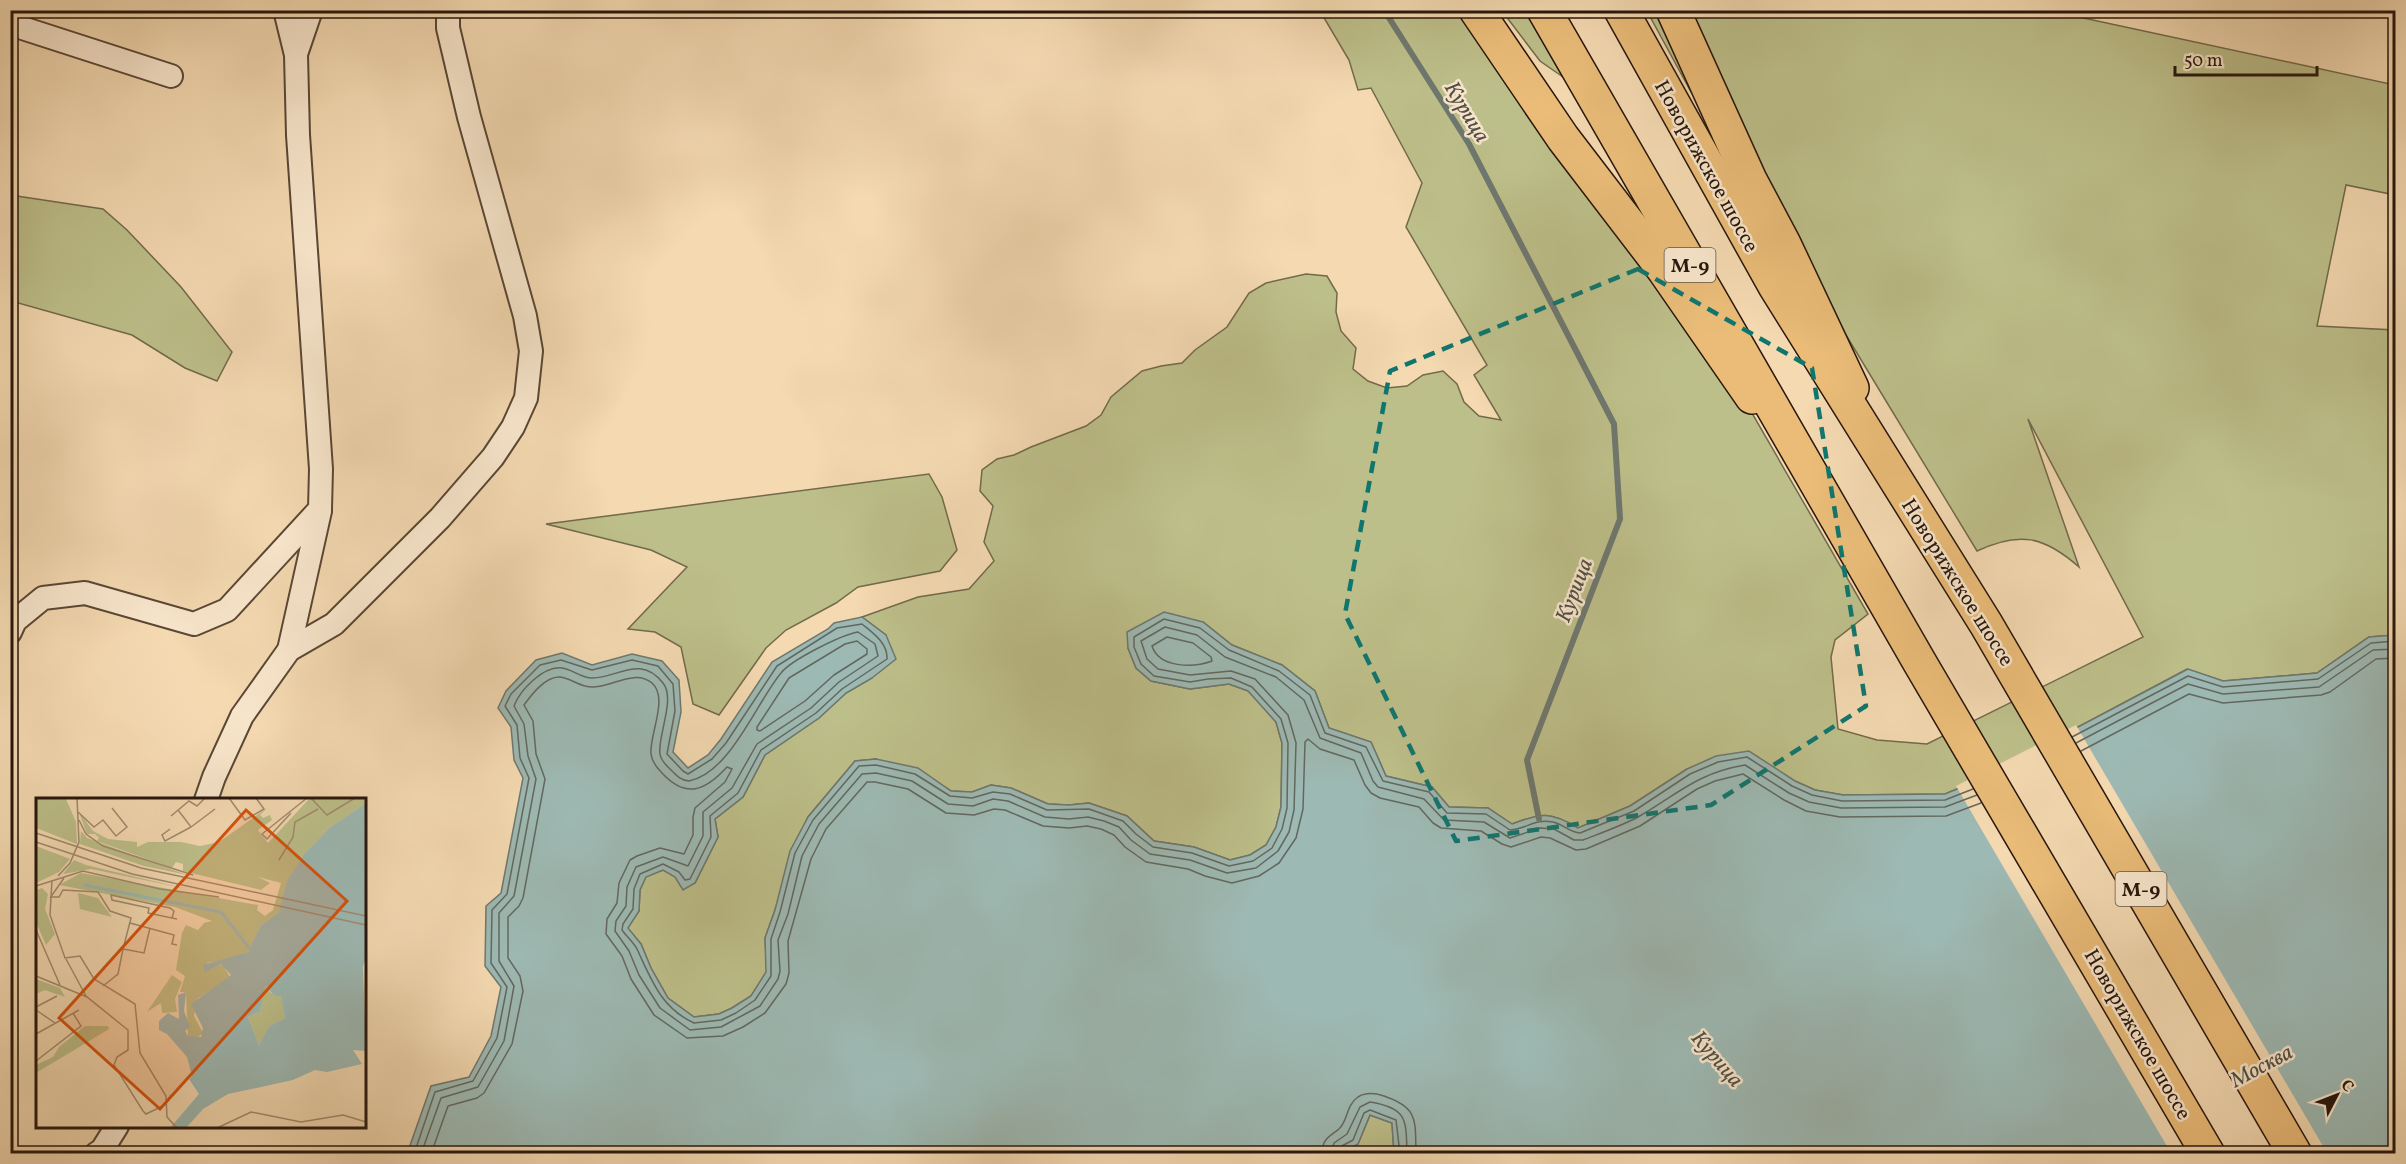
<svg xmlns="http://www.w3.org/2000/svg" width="2406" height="1164" viewBox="0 0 2406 1164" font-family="Vollkorn,serif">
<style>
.green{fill:#bdbf8a;stroke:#726a4b;stroke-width:1.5}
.water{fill:#9db9b3;stroke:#6e7870;stroke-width:1.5}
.pier{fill:#f4d9b1}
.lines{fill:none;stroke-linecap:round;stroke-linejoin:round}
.shore{stroke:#626860;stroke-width:1.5}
.stream{stroke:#6e7870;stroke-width:6}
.minor-casing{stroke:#5a4735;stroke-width:26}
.primary-casing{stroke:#27160c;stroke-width:36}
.motorway-casing{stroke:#27160c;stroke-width:36}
.minor{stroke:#f8e6cc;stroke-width:22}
.primary{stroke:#eabc78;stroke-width:33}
.motorway{stroke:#eabc78;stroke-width:33}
.marked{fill:none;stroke:#0f766e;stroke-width:4.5;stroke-dasharray:12 8;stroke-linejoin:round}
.labels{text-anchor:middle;stroke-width:5;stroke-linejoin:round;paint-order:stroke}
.shield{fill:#f8e6cc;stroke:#665446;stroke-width:1.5}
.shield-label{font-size:20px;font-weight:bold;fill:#27160c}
.street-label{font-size:21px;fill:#27160c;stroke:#f8e6cc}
.water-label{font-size:22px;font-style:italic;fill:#504f46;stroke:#f8e6cc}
.inset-river{fill:none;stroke:#9db9b3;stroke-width:3}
.inset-road{fill:none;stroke:#a28b6f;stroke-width:1.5}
.view{fill:#d5520c;fill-opacity:0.15;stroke:#d5520c;stroke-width:3}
.inset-edge{fill:none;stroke:#27160c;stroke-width:3}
</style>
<rect width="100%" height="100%" fill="#f4d9b1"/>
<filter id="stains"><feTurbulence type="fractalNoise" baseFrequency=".00333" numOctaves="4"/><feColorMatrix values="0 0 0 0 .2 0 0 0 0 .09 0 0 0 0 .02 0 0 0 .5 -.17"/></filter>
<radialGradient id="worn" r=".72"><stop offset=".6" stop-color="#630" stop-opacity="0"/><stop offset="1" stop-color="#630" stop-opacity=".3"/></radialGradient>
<g class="green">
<path d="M1320 11H1465L1745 401 1868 614 1835 640 1831 657 1838 729 1877 740 1927 744 2143 637 2028 419 2079 567C2044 536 2019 531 1977 551L1846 335 1791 236 1685 11H2051L2395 85V195L2346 185 2317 326 2395 330V635L2369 637 2317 673 2223 681 2187 669 1974 782 1945 794 1843 795 1815 790 1795 781 1687 769 1630 806 1578 828C1550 811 1541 813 1512 824L1488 808 1449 807 1432 787 1386 776 1371 742 1329 728 1315 691 1282 665 1232 645 1203 622 1128 648 1136 668 1151 681 1190 689 1229 684 1249 691 1276 722 1282 743 1281 807 1276 827 1266 845 1250 855 1230 860 1194 847 1154 841 1127 816 1089 803 1069 805 1048 804 1011 788 991 785 972 792 951 791 934 780 876 759 855 761 808 817 765 938 767 972 751 996 732 1008 719 1014 694 1017 668 998 651 968 641 944 627 928 639 911 640 890 646 876 663 870 695 883 718 837 715 819 743 797 765 755 819 718 846 693 872 678 886 635 862 617 918 597 969 589 994 561 984 542 993 506 980 491 982 470 997 459 1014 455 1031 447 1086 426 1101 415 1111 397 1142 371 1161 366 1182 363 1195 350 1227 327 1249 293 1266 283 1306 274 1327 276 1337 293 1336 312 1341 331 1356 348 1353 369 1368 381 1387 388 1407 386 1423 375 1443 371 1457 384 1464 402 1479 416 1501 420 1474 375 1487 365 1406 227 1422 183 1371 88 1358 90 1349 60Z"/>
<path d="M1502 11H1525L1563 77 1540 61Z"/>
<path d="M1647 11H1661L1697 95 1691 92Z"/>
<path d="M10 195 103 209 127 230 181 287 232 352 217 381 185 368 132 335 11 301Z"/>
<path d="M929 474 942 497 957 550 940 571 858 587 836 603 786 630 766 648 719 715 693 704 681 647 655 632 628 629 687 567 651 550 546 524Z"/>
<path d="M1370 1115 1392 1123 1394 1153 1339 1154 1358 1144Z"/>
</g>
<path class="water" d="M1164 612 1203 622 1232 645 1282 665 1315 691 1329 728 1371 742 1386 776 1432 787 1449 807 1488 808 1512 824C1541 813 1550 811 1578 828L1630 806 1687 769 1705 761 1716 756 1749 751 1795 781 1815 790 1843 795 1945 794 1974 782 2188 669 2223 681 2317 673 2369 637 2395 635V1153L1394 1154 1392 1123 1370 1115 1358 1144 1339 1154H407L431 1086 469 1077 491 1036 501 987 485 966 486 906 501 893 523 778 514 760 511 727 498 708 506 691 536 660 562 653 592 665 632 654 662 661 679 680 681 712 673 752 688 768 708 755 721 739 772 662 828 629 834 623 862 617 886 635 896 659 872 678 846 693 819 718 765 755 743 797 715 819 718 837 695 883 683 890 675 877 663 870 646 877 640 890 639 911 628 928 641 944 651 968 668 998 694 1017 719 1014 732 1008 751 996 766 972 765 938 775 910 790 851 808 817 855 761 876 759 918 768 951 791 972 792 991 785 1011 788 1048 804 1069 805 1089 803 1127 816 1154 841 1194 847 1230 860 1250 855 1266 845 1276 827 1281 807 1282 743 1276 722 1248 691 1229 684 1190 689 1151 681 1136 668 1128 648 1127 632Z"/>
<path class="pier" d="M2076 725 2327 1153H2171L1956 786Z"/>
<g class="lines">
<g class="shore">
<path d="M1167 637 1193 643 1211 657 1212 661C1193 668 1159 668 1152 646Z"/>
<path d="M857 641 867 649V654L834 675 805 701 760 731 757 730V727L789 678 845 644Z"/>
<path d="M2072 737 2188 676 2223 687 2318 679 2371 643 2396 641"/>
<path d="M2076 743 2188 684 2223 694 2319 687 2373 650 2396 649"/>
<path d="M2081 751 2189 694 2223 703 2321 695 2330 692 2376 659 2396 658"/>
<path d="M414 1154 435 1092 473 1081 497 1038 507 987 491 963 492 910 507 894 529 778 520 758 517 725 505 706 511 694 540 665 561 660 592 670 632 660 658 666 673 684 675 711 667 754 683 771 688 774 712 759 726 743 777 666 837 628 862 624C873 633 888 643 887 659L842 689 816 713 761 750 738 793 710 816 711 837 690 879 685 880 679 872 663 864 640 874 634 889 633 909 623 924 622 930C627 937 633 942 637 949 651 979 661 1008 694 1023L721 1020 736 1013 755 1000 771 976V939L780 912 795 853 813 820 859 766 876 765 915 774 950 796 972 798 993 792 1010 794 1047 810 1089 809 1123 821 1136 834 1153 847 1192 853 1229 866 1253 861 1272 848 1282 829 1287 808 1288 743 1281 719 1252 687 1231 678 1208 679 1190 682 1154 676 1141 664 1134 647V637L1164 619 1200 628 1229 650 1279 671 1310 695 1325 733 1366 747 1383 781 1429 792 1447 813 1486 814 1510 830C1527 829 1535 818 1553 822 1563 824 1570 833 1580 833L1634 811 1690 774 1718 762 1747 757 1792 786 1812 795 1842 801 1945 800 1973 789"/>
<path d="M421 1154 441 1098 478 1087 504 1041 514 986 499 961V913L514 896 536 779 528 756 524 724 514 706C520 690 543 666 562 668 572 669 581 678 592 678 618 678 640 654 663 683 676 699 657 737 660 754 661 761 666 765 670 769 676 775 680 780 689 781 730 773 756 703 781 673 791 660 841 635 858 632L875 644 878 656 839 682 811 708 757 744 732 788 703 812V836L688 866 663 857 636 867 627 887 626 906 616 921 615 931 629 951 639 975 660 1008 690 1030 721 1027 760 1006 778 979 780 971 778 940 788 914 802 856 819 824 862 774 876 773 912 781 948 804 973 806 993 799 1008 801 1045 817 1069 819 1088 817 1104 821 1119 827 1131 840 1150 854 1190 860 1227 873 1256 868 1278 851 1289 832 1294 810 1296 743 1288 715 1255 679 1231 671 1190 675 1158 669 1147 659 1141 641 1165 627 1197 635 1225 657 1276 677 1304 700 1320 738 1361 753 1373 781 1378 787 1424 799 1444 820 1484 822 1510 838 1540 828 1554 829 1574 840H1583C1601 833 1621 826 1638 817 1678 794 1697 773 1745 765L1789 793 1809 802 1841 808 1945 807 1977 795"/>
<path d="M431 1154 448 1106 477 1098 484 1093 512 1044 523 991 520 976 508 958V917L519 906 523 898 545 779 536 754 533 721 524 705C532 694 545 677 559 677 567 677 577 684 585 686 607 692 632 667 652 683 669 698 649 735 651 754 652 762 657 768 662 773 686 799 705 791 727 767L732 769 725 782 695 808 693 817V835L684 854 660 848 637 856 630 860 619 883 617 903 607 919 606 934 622 956 631 979 654 1015 687 1038 723 1036 743 1027 765 1013 786 984 789 973 788 941 811 859 826 829 867 782H875L908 789 946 813 974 815 994 809 1005 810 1043 826 1069 828 1087 826 1101 829 1114 835 1125 847 1146 862 1188 869 1205 876 1232 883 1259 876 1279 863 1296 838 1303 809 1305 742 1308 739 1320 749 1354 760 1365 785 1371 793 1380 798 1419 807 1433 823 1441 828 1481 831 1502 844 1511 847 1541 837 1550 838 1576 850 1586 849 1640 826 1697 789 1715 781 1743 774 1784 800 1806 811 1840 817 1946 816 1981 803"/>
<path d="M1322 1154C1322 1139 1329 1137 1339 1129 1348 1121 1346 1105 1358 1097 1366 1092 1375 1093 1384 1096 1419 1108 1415 1120 1416 1154"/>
<path d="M1331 1154 1334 1143 1347 1134 1360 1107 1370 1102C1408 1108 1406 1120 1407 1154"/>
<path d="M1338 1154 1340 1147 1353 1140 1364 1113 1370 1110 1396 1120 1400 1154"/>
</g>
<path class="stream" d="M1384 10 1469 144 1614 424 1620 519 1527 760 1539 819"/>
<g class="minor-casing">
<g id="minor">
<path d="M10 24 171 76"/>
<path d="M296 54 311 10"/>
<path d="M10 632 15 621 43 598 85 593 194 624 227 610 320 509 321 469 298 135 296 55 285 10"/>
<path d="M289 650 320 511"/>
<path d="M206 800 214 777 242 716 289 650 334 624 440 518 493 457 513 427 526 398 531 351 525 316 469 117 448 28V10"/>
<path d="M96 1154 102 1150 117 1126"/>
</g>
</g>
<g class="primary-casing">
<g id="primary">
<path d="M1476 10 1563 138 1664 270 1752 397"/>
<path d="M1673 10 1750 180 1784 244 1852 388"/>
</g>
</g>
<g class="motorway-casing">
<g id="motorway">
<path d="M1544 10 1920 663 2208 1154"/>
<path d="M1621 10 1775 286 1986 624 2295 1154"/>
</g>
</g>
<use href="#minor" class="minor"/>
<use href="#primary" class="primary"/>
<use href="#motorway" class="motorway"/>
</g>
<path class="marked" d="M1638 269 1812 368 1866 706 1711 805 1456 841 1345 614 1390 371Z"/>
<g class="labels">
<g class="shield">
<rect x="1664.5" y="248" width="51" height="34" rx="4.5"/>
<rect x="2115.5" y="872" width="51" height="34" rx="4.5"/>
</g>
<g class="shield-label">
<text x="1690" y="272">М-9</text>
<text x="2141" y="896">М-9</text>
</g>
<g class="street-label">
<text transform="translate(1707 166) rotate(61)" y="7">Новорижское шоссе</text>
<text transform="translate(1958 582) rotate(58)" y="7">Новорижское шоссе</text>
<text transform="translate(2138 1034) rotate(60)" y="7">Новорижское шоссе</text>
</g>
<g class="water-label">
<text transform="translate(1468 111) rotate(59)" y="8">Курица</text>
<text transform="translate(1573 590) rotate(-69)" y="8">Курица</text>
<text transform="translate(1718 1058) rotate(49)" y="8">Курица</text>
<text transform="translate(2261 1065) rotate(-28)" y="8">Москва</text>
</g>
</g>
<g transform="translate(36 798)">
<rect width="330" height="330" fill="#f4d9b1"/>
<path d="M0 0 30 1 40 24 41 46 0 30ZM274 0H330V5L293 30 270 54 243 114 224 128 212 154 198 161 171 165 175 171 180 166 187 167 194 179 161 201 158 218 167 235 161 240 152 238 150 194H144L149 178 140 172 146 135 150 127 162 132 168 125 176 123 139 109 23 87 45 75 222 107 221 112 229 118 237 112 245 85 222 79 234 85 225 92 147 73V66L140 64 136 70 61 43 63 40 59 36H51L43 14 57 33 72 41 101 44V49L112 44H145L164 48 183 44 231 10 224 17 227 20 234 17 236 22 222 32 232 45ZM45 33 51 40 151 77 108 68 44 46ZM0 48 34 61 23 74 0 85ZM38 62 50 67 151 91 55 71 27 76ZM6 90 12 96 9 111 19 136 10 147 0 124V92ZM42 95 62 100 76 119 44 111ZM136 177 146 184 139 201 141 214 126 215 125 205 111 214ZM0 181 24 190 29 199 9 192 0 196ZM228 187 235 195 245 197 249 220 233 228 223 247 212 219 224 213ZM49 228H72L73 231 0 275V267L17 259 23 249Z" fill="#bdbf8a"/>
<path d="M330 5V159L327 169 330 253 317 252 326 266 291 274 279 272 257 282 192 296 167 311 150 330H134L163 296 153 281 156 278 151 259 131 236 123 232V223L132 215 143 221 142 197 150 194 148 213 154 229 149 233 152 238 165 239 167 230 155 206 195 177 185 166 169 174 167 167 212 154 224 128 243 114 251 83 270 54 293 30ZM229 188 239 198H245L249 220 233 228 223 247 212 219 224 213Z" fill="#9db9b3" fill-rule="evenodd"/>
<path class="inset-river" d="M48 87 185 114 214 151"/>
<path class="inset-road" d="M193 0 209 22 228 11 220 0M275 0 291 17 319 0M142 12 155 29 179 11M42 14 58 29 67 22 80 38 91 29 76 10M255 15 231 41 226 36 271 0M135 18 153 3 161 8 169 0M43 22 50 36 67 48 157 77M134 31 126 37 129 43 155 29M0 35 105 70 330 118M0 44 96 76 330 127M243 62 257 39 259 24 282 11M22 78 34 65 43 44 41 0M16 82 14 117 29 160 44 158 58 181 99 206 104 255 130 298 131 319 141 330M0 88 47 73 124 91 183 99M14 99H23L27 92 62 94 74 113 95 120 87 151M14 100 28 80M136 120 138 113 134 110 75 97 76 102 113 110 112 115 136 120 141 121M94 125 138 137 136 146 141 147M0 132 24 187M30 161 50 198M0 178 51 199 92 232V252L81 259 78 267 107 313 110 316 129 307 135 297M67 188 82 176 87 151 108 155 114 130M0 209 21 198M0 212 19 225M0 236 43 212M0 263 45 228 37 215M181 330 215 314 265 324 307 317 330 324"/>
<path class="view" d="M210 12 311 103 124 311 23 220Z"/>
<rect width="330" height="330" class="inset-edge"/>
</g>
<rect width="2406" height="1164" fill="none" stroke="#f4d9b1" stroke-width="36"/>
<rect x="12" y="12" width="2382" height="1140" fill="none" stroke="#27160c" stroke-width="3"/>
<rect x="18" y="18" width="2370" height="1128" fill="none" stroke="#27160c" stroke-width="1.5"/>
<g transform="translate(2337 1095) rotate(48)" stroke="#f8e6cc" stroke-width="4.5" paint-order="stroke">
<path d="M0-4.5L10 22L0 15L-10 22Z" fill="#27160c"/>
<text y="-9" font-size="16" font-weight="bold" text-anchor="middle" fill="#27160c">С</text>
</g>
<path d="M2175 66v9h142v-9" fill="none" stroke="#27160c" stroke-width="3"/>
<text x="2184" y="66" font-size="18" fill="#27160c" stroke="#f8e6cc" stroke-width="4.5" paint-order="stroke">50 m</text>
<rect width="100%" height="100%" filter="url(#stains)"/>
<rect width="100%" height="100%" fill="url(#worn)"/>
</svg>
